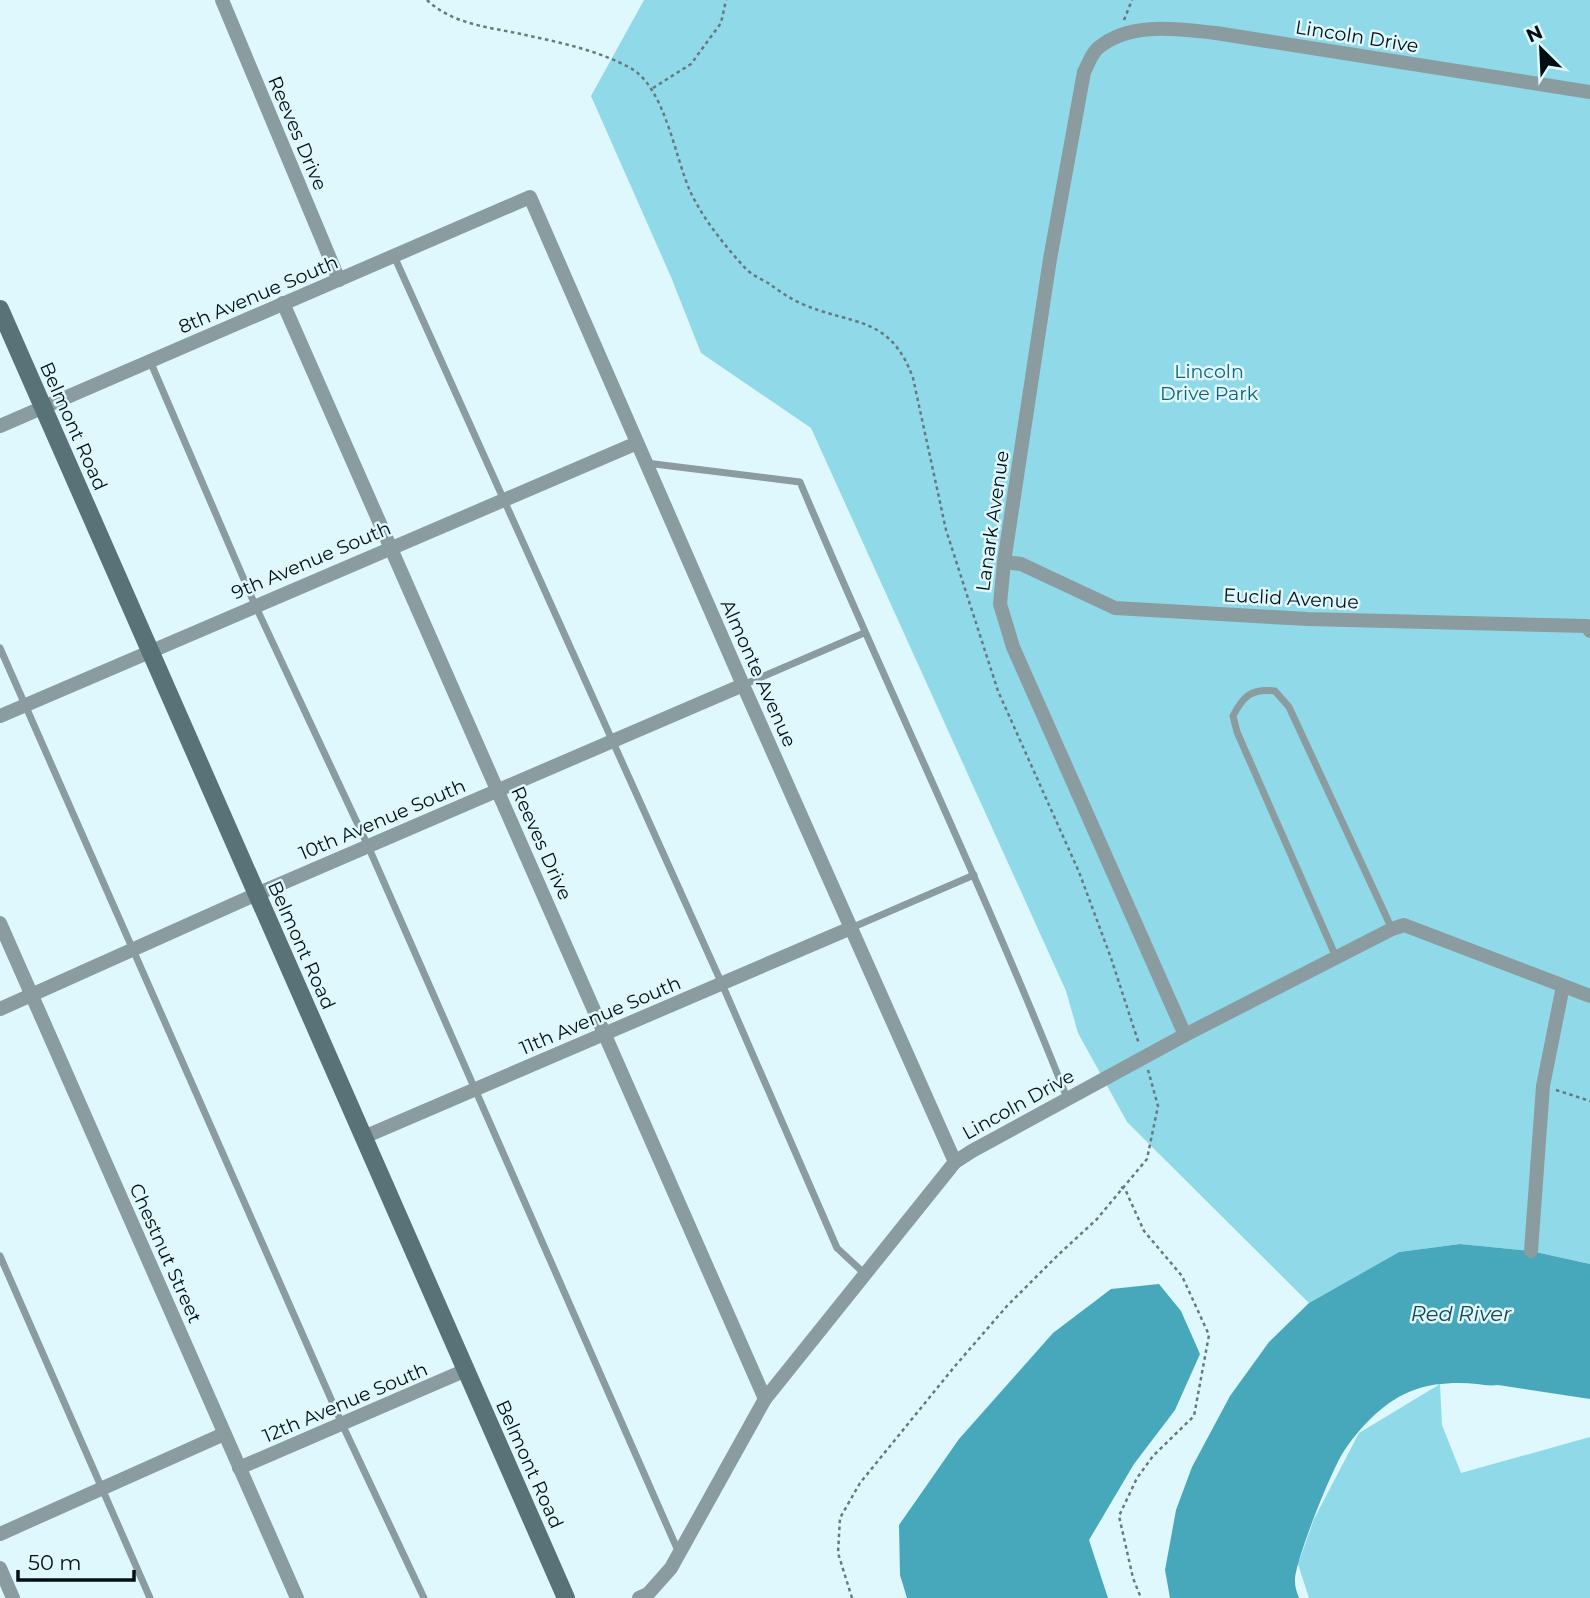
<svg xmlns="http://www.w3.org/2000/svg" width="1590" height="1598" viewBox="0 0 1590 1598" font-family="Montserrat,sans-serif">
<style>
.green{fill:#90d9e9}
.water{fill:#48a8bb}
.lines{fill:none;stroke-linecap:round;stroke-linejoin:round}
.path{stroke:#67797e;stroke-width:2.5;stroke-dasharray:3.5 3.5;stroke-linecap:butt}
.lane{stroke:#8b9ca0;stroke-width:7}
.street{stroke:#8b9ca0;stroke-width:14}
.secondary{stroke:#597278;stroke-width:18}
.labels{text-anchor:middle;stroke-width:5;stroke-linejoin:round;paint-order:stroke}
.street-label{font-size:19px;fill:#020f12;stroke:#dff8fe}
.park-label{font-size:19px;fill:#146270;stroke:#dff8fe}
.water-label{font-size:21px;font-style:italic;fill:#1a454d;stroke:#dff8fe}
</style>
<rect width="100%" height="100%" fill="#dff8fe"/>
<g class="green">
<path d="M644 0H1590V1264L1531 1251 1460 1244 1399 1252 1309 1303 1127 1122 1078 1033 1066 991 811 428 701 353 671 277 591 96Z"/>
<path d="M1440 1384 1442 1425 1461 1473 1590 1437V1598H1309L1298 1564 1314 1519 1359 1433Z"/>
</g>
<g class="water">
<path d="M1460 1244 1531 1251 1590 1264V1399L1498 1385C1490 1386 1485 1385 1477 1384 1457 1382 1433 1383 1414 1390 1387 1399 1362 1425 1346 1448 1334 1463 1293 1565 1295 1582 1295 1587 1297 1593 1299 1598H1170L1165 1570 1176 1510 1192 1467 1230 1396 1269 1342 1309 1303 1399 1252Z"/>
<path d="M1159 1284 1181 1311 1200 1354 1175 1410 1134 1464 1089 1540 1108 1598H907L900 1575 899 1525 959 1439 1053 1333 1111 1289Z"/>
</g>
<g class="lines">
<g class="path">
<path d="M427 0C452 24 488 27 521 34 557 42 599 50 632 69 665 89 675 157 690 191 703 219 725 246 746 269 752 275 761 279 768 283 778 290 789 298 800 303 851 326 890 314 913 378L946 530 998 691 1079 872 1111 958 1139 1044"/>
<path d="M1124 20 1132 0"/>
<path d="M653 88 691 64 721 23 726 0"/>
<path d="M1556 1090 1590 1101"/>
<path d="M1121 1187 1125 1189 1144 1231 1182 1276 1209 1335 1194 1416 1153 1456 1137 1478 1119 1516 1133 1578 1141 1598"/>
<path d="M852 1598 838 1553 840 1518 860 1483 955 1366 1007 1306 1058 1255 1097 1219 1147 1159 1158 1106 1148 1070"/>
</g>
<g class="lane">
<path d="M394 256 722 984 837 1248 866 1275"/>
<path d="M150 361 255 605 368 846 679 1553"/>
<path d="M646 463 800 482C887 688 985 890 1067 1098"/>
<path d="M0 648 342 1424 424 1598"/>
<path d="M743 685 864 633"/>
<path d="M851 928 974 875"/>
<path d="M1336 957 1237 732 1233 716C1243 696 1252 688 1275 691L1289 707 1392 929"/>
<path d="M0 1256 150 1598"/>
</g>
<g class="street">
<path d="M222 0 339 280"/>
<path d="M283 303 765 1399"/>
<path d="M0 426 530 197 743 685 955 1162"/>
<path d="M1004 562 1021 564 1115 608 1307 619 1587 626 1590 631"/>
<path d="M0 716 637 443"/>
<path d="M0 923 297 1598"/>
<path d="M0 1009 257 894 743 685"/>
<path d="M1185 1035 1013 647 1000 604 1004 562 1050 259 1084 72C1088 65 1091 54 1098 48 1130 21 1177 29 1216 33L1590 92"/>
<path d="M364 1137 851 928"/>
<path d="M1531 1251 1543 1086 1563 986"/>
<path d="M239 1468 466 1370"/>
<path d="M0 1534 224 1434"/>
<path d="M0 1568 13 1598"/>
<path d="M639 1598 648 1594 671 1568 765 1399 955 1162 972 1151 1185 1035 1392 929 1404 925 1590 996"/>
</g>
<path class="secondary" d="M0 309 566 1598"/>
</g>
<g class="labels">
<g class="street-label">
<text transform="translate(1357 36) rotate(9)" y="7">Lincoln Drive</text>
<text transform="translate(298 133) rotate(67)" y="7">Reeves Drive</text>
<text transform="translate(258 294) rotate(-23)" y="7">8th Avenue South</text>
<text transform="translate(74 426) rotate(66)" y="7">Belmont Road</text>
<text transform="translate(992 521) rotate(-82)" y="7">Lanark Avenue</text>
<text transform="translate(311 560) rotate(-23)" y="7">9th Avenue South</text>
<text transform="translate(1291 598) rotate(3)" y="7">Euclid Avenue</text>
<text transform="translate(759 673) rotate(66)" y="7">Almonte Avenue</text>
<text transform="translate(382 819) rotate(-23)" y="7">10th Avenue South</text>
<text transform="translate(542 843) rotate(66)" y="7">Reeves Drive</text>
<text transform="translate(302 945) rotate(66)" y="7">Belmont Road</text>
<text transform="translate(600 1015) rotate(-23)" y="7">11th Avenue South</text>
<text transform="translate(1018 1104) rotate(-29)" y="7">Lincoln Drive</text>
<text transform="translate(166 1253) rotate(66)" y="7">Chestnut Street</text>
<text transform="translate(345 1402) rotate(-23)" y="7">12th Avenue South</text>
<text transform="translate(530 1464) rotate(66)" y="7">Belmont Road</text>
</g>
<g class="park-label">
<text x="1209" y="378">Lincoln<tspan x="1209" dy="22">Drive Park</tspan></text>
</g>
<g class="water-label">
<text x="1461" y="1321">Red River</text>
</g>
</g>
<g transform="translate(1541 49) rotate(336)" stroke="#dff8fe" stroke-width="5" paint-order="stroke">
<path d="M0-5L12 26L0 18L-12 26Z" fill="#020f12"/>
<text y="-10" font-size="19" font-weight="bold" text-anchor="middle" fill="#020f12">N</text>
</g>
<path d="M18 1570v10h116v-10" fill="none" stroke="#020f12" stroke-width="3.5"/>
<text x="28" y="1570" font-size="21" fill="#020f12" stroke="#dff8fe" stroke-width="5" paint-order="stroke">50 m</text>
</svg>
